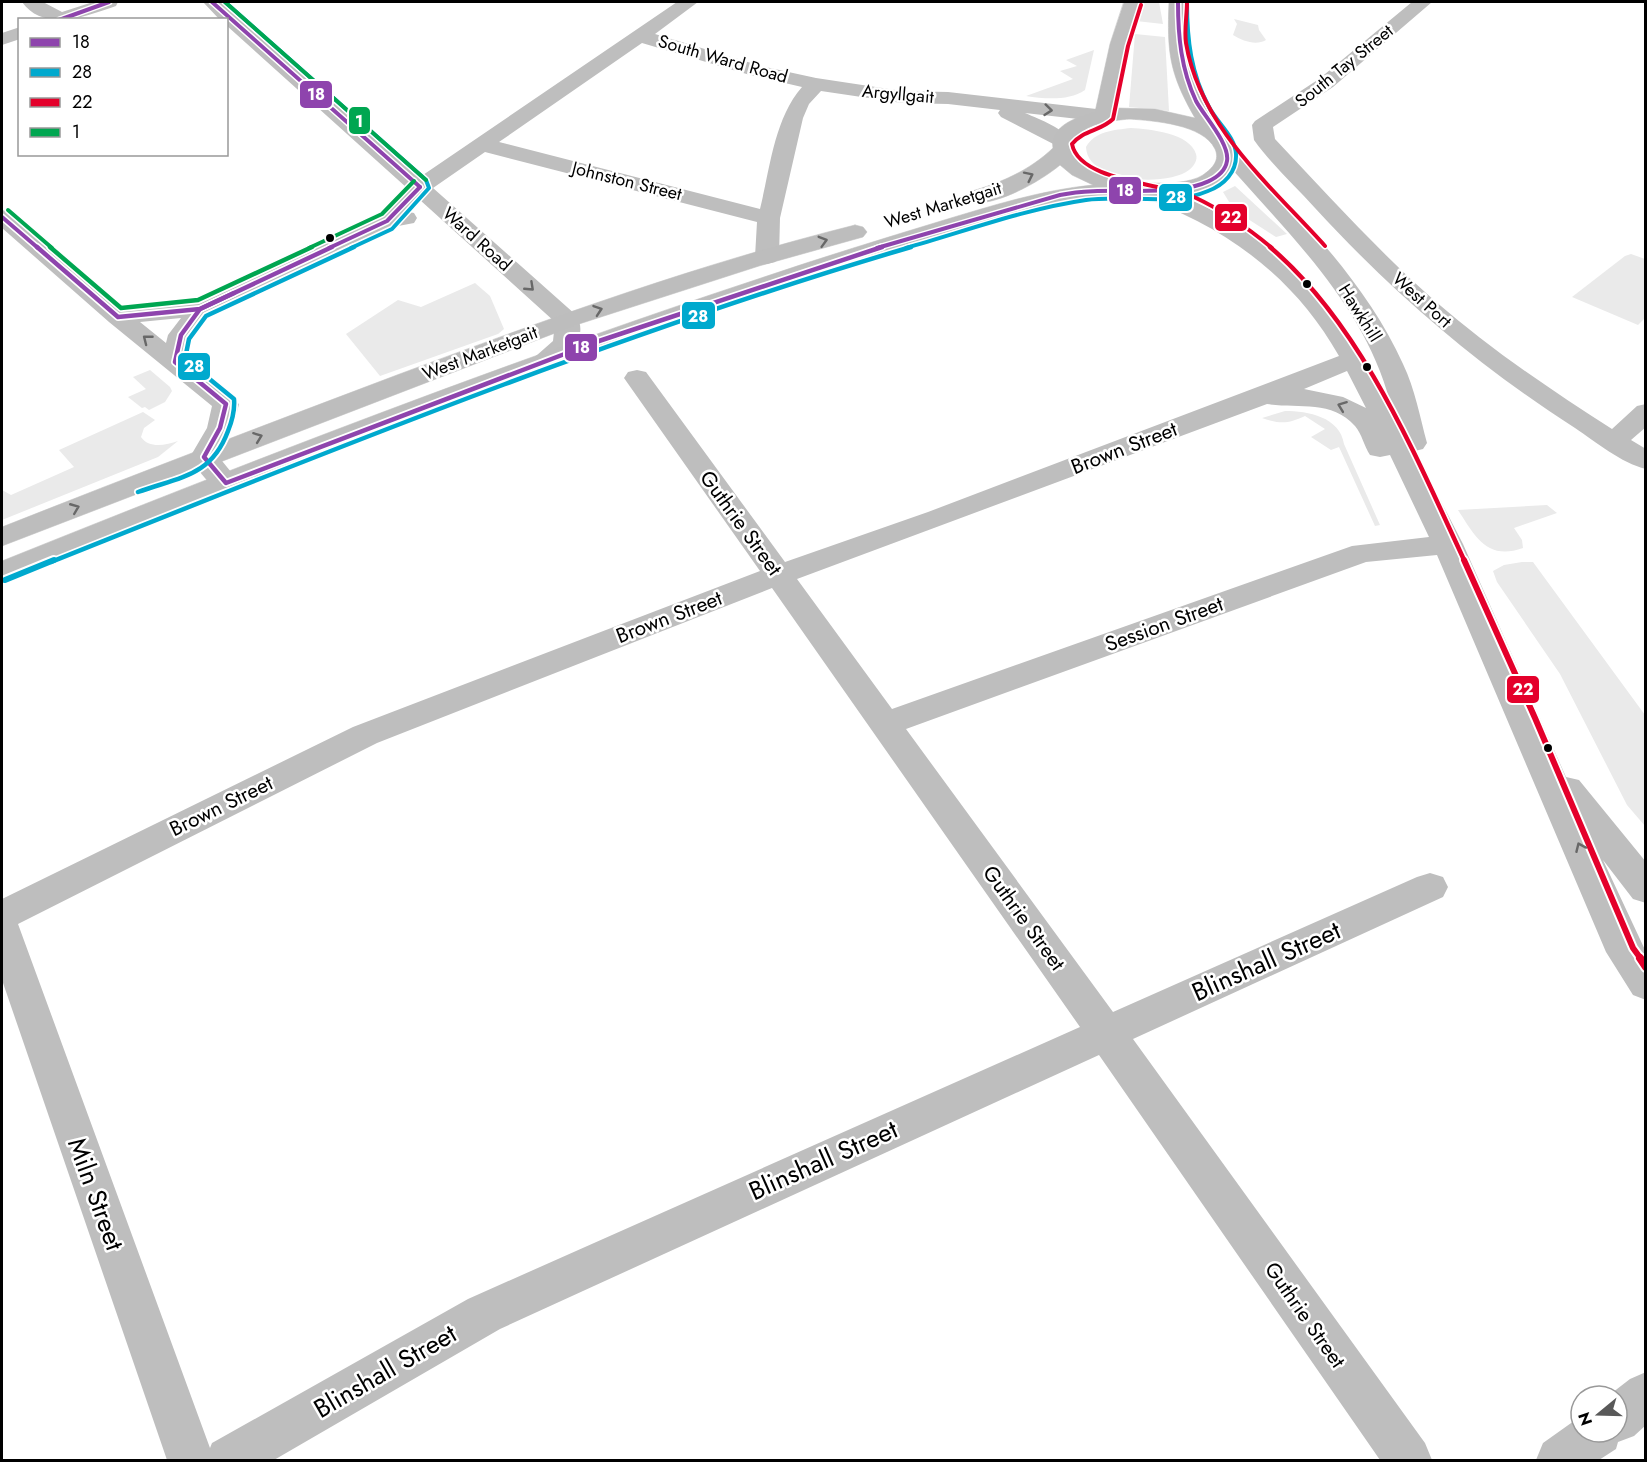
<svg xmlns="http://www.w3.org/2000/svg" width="1647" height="1462" viewBox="0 0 1647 1462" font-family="Jost,sans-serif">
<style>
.green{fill:#eaeaea}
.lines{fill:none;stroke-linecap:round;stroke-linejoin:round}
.major-casing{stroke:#dbdbdb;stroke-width:1}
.minor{fill:#bebebe;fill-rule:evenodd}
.major{fill:#bdbdbd;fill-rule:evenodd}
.bus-1-far1-casing{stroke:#fff;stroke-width:7}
.bus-1-casing{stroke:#fff;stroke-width:8}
.bus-2-far2-casing{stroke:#fff;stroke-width:7}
.bus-2-far1-casing{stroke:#fff;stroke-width:8}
.bus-2-casing{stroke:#fff;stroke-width:10}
.bus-3-far3-casing{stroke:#fff;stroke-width:7}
.bus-3-far2-casing{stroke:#fff;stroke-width:8}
.bus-3-far1-casing{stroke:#fff;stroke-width:10}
.bus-3-casing{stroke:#fff;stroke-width:12}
.bus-4-far1-casing{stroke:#fff;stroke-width:7}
.bus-4-casing{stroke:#fff;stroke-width:8}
.bus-1-far1{stroke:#8e44ad;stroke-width:4}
.bus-1{stroke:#8e44ad;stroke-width:4.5}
.bus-2-far2{stroke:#00a9ce;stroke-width:4}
.bus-2-far1{stroke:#00a9ce;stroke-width:4.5}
.bus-2{stroke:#00a9ce;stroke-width:6}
.bus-3-far3{stroke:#e4002b;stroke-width:4}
.bus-3-far2{stroke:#e4002b;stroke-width:4.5}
.bus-3-far1{stroke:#e4002b;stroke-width:6}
.bus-3{stroke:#e4002b;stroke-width:8}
.bus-4-far1{stroke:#00a651;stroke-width:4}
.bus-4{stroke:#00a651;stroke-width:4.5}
.oneway{stroke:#686868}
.bus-dot{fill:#000;stroke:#fff;stroke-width:2}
.labels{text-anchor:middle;stroke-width:5;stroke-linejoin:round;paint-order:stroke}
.far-street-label{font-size:18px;fill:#000;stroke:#fff}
.street-label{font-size:21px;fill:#000;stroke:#fff}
.near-street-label{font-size:26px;fill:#000;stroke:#fff}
.line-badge{stroke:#fff;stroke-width:2}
.badge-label{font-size:16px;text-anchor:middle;font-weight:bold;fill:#fff}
</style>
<rect width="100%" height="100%" fill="#fff"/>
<g class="green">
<path d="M1142 2H1159L1163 24 1136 21Z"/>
<path d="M1234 19 1258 25 1259 30 1266 40C1256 46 1243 41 1233 35L1237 24Z"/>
<path d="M1135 34 1165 37 1169 111 1129 107Z"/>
<path d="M1094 50 1085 90C1069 101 1045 99 1026 96L1073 79 1060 71 1077 66 1066 60Z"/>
<path d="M1131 128C1149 129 1190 133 1196 154 1198 160 1194 166 1189 170 1167 187 1087 183 1086 147 1095 131 1114 130 1131 128Z"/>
<path d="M1235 186 1287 234 1276 237 1234 210 1223 192Z"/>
<path d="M1631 254 1645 259V318L1638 325 1572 297 1625 256Z"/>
<path d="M475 283 490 296 504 329 498 334 380 376 346 334 398 300 421 307Z"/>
<path d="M150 370 170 387 172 391 165 402 149 410 145 407 142 408 128 397 146 389 133 377Z"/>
<path d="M1285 411C1308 411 1340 417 1344 444L1380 525 1375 526 1339 447 1331 450 1311 437 1325 429 1305 416C1288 424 1280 424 1262 418Z"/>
<path d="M143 412 155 420 144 428 141 437C149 449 166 445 178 441L158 457 2 520V490L11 495 74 467 59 450Z"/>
<path d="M1547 505 1557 513 1514 528 1522 540 1523 548C1487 561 1475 536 1458 510Z"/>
<path d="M1522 562H1533L1645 715V826L1627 805 1560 674 1497 582 1493 571 1504 565Z"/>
</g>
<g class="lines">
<g class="major-casing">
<g id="major">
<path d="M1124 2H1142L1129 44 1117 108 1155 109 1195 118C1169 73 1167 52 1169 2H1187C1187 50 1188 72 1214 114 1222 128 1233 140 1238 154L1237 163 1231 174 1217 185 1198 192 1168 197H1109L1036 208 888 252 721 307 365 438 2 582V561C253 460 506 362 764 277 823 257 882 239 941 221 991 206 1041 190 1093 185L1072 175 1060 165C1041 181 994 208 969 202L966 197 969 192C1000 183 1029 171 1053 148 1049 126 1079 116 1095 112L1110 44ZM1130 119C1154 121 1203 124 1215 149 1220 160 1213 168 1203 175 1179 191 1093 183 1076 157 1074 154 1074 147 1074 143 1084 122 1110 121 1130 119Z"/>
<path d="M855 225 863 227 867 232 863 237 759 266 576 325 2 546V527C133 475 265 425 397 375 547 319 699 264 855 225Z"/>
</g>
</g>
<g class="minor">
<path d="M22 2H43L62 12 93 2H118L116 6C87 16 44 33 22 2Z"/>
<path d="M203 2H222L420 177 677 2H698L655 34 761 66 816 78 902 91 948 92 1105 110 1112 112 1115 116 1112 120 1105 122 1025 113C1041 120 1063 128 1074 143L1071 148 1063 149 1001 117 998 113 1000 110 948 104 902 103 821 91 809 104 803 118 780 218 779 257 775 262 767 264 759 262 755 257 757 222 485 152 433 188 576 315C593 340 557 375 532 368L528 363 553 341 555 322 420 200 409 212 414 213 417 218 414 223 393 227 209 314 193 335 188 361 239 404 233 428 218 456 240 483 236 489C213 495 202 475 190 457L207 428 212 406 109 322 2 228V210L10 212 124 309 195 302 379 216 407 188 226 25V20H220ZM642 43 750 75 802 87C774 119 770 169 760 209L499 142ZM181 318 168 335 166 343 140 322Z"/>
<path d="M1412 2H1432L1333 87 1273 127 1275 139C1327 194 1378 251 1435 301 1490 349 1551 390 1612 429L1637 406 1646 404V427L1631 440 1646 449V469C1621 463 1596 442 1575 428 1478 366 1393 293 1315 208 1295 186 1271 164 1254 140L1252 125 1255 121 1319 79Z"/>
<path d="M20 27V39L2 45V33Z"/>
<path d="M1226 142 1234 143C1294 213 1365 279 1403 364 1415 389 1420 417 1427 443L1423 449 1415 451 1463 544 1566 777 1579 780 1646 862V903L1633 899 1603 860 1646 952V1000L1633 995 1606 952 1437 555 1366 562 906 729 1113 1012 1417 877 1430 873 1443 877 1448 887 1443 897 1133 1039 1425 1443 1432 1460H1380L1099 1055 500 1329 274 1460H167L2 980V899L353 727 760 571 624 378 628 372 637 370 646 372 785 562 928 512 1339 356C1293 275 1223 225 1136 195L1133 190 1136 185 1144 183 1152 185C1272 226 1332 292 1390 402 1364 302 1283 229 1218 153L1215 148 1218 143ZM1347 371 1366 408 1343 397 1304 389ZM1267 404C1298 409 1331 399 1355 426 1362 434 1364 446 1370 455L1380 457 1390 455 1429 537 1352 546 892 709 797 579ZM772 588 1080 1027 468 1299 212 1443 210 1448 18 924 377 743Z"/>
<path d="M1646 1372V1425L1634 1436 1618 1442 1616 1449 1599 1460H1536L1543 1443 1581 1416V1432H1617V1396H1608L1630 1379Z"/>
</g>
<use href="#major" class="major"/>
<g class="bus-1-far1-casing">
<g id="bus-1-far1">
<path d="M212 2 420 187"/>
<path d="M59 20 109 2"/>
<path d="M2 217 38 248"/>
<path d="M329 248 387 221 420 187"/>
<path d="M877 248 1060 195C1100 187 1139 194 1179 189 1196 187 1224 180 1227 161 1230 144 1204 116 1196 101 1181 69 1178 36 1178 2"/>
</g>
</g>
<g class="bus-1-casing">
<g id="bus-1">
<path d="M37 247 118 317 200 309 234 293"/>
<path d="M332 247 200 309 181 335 175 362 226 404 220 428 204 457 226 483 596 342 882 247"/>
</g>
</g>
<g class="bus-2-far2-casing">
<g id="bus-2-far2">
<path d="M225 2 426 180 429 188 392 229 351 248"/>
<path d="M906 248C966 231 1025 209 1086 200 1126 194 1171 207 1208 191 1224 185 1237 172 1236 154 1235 136 1217 123 1209 107 1191 74 1187 40 1187 2"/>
</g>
</g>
<g class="bus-2-far1-casing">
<g id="bus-2-far1">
<path d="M138 492C179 477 211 477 228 431 232 421 235 410 234 399L185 359 189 339 206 316 354 247"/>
<path d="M51 562C334 449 619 333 911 247"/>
</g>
</g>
<g class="bus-2-casing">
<path id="bus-2" d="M5 580 54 560"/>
</g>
<g class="bus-3-far3-casing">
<g id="bus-3-far3">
<path d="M1187 2C1187 16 1184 30 1186 43 1200 127 1271 186 1325 246"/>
<path d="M1141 5 1128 46 1113 119C1101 131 1083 130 1072 144 1079 181 1161 183 1194 197 1222 210 1248 228 1272 248"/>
</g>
</g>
<g class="bus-3-far2-casing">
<path id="bus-3-far2" d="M1270 247C1362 325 1415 455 1465 562"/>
</g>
<g class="bus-3-far1-casing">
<path id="bus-3-far1" d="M1464 560 1535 718 1633 948 1641 959"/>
</g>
<g class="bus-3-casing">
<path id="bus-3" d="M1640 958 1646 967"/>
</g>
<g class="bus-4-far1-casing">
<g id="bus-4-far1">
<path d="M225 2 426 180"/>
<path d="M8 210 52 248"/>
<path d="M309 248 382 214 414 181"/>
</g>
</g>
<g class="bus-4-casing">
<path id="bus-4" d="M50 247 121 308 198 300 312 247"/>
</g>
<use href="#bus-1-far1" class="bus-1-far1"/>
<use href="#bus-1" class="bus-1"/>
<use href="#bus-2-far2" class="bus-2-far2"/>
<use href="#bus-2-far1" class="bus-2-far1"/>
<use href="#bus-2" class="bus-2"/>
<use href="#bus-3-far3" class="bus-3-far3"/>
<use href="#bus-3-far2" class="bus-3-far2"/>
<use href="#bus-3-far1" class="bus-3-far1"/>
<use href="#bus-3" class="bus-3"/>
<use href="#bus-4-far1" class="bus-4-far1"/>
<use href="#bus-4" class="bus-4"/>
</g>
<defs><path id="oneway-chevron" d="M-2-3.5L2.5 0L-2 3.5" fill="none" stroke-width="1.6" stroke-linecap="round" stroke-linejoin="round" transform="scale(1.5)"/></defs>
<g class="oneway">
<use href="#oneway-chevron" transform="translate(1048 110) rotate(6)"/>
<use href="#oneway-chevron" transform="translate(1029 176) rotate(-26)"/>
<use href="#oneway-chevron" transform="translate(823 241) rotate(-16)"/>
<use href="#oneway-chevron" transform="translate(530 287) rotate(43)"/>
<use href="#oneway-chevron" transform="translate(598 310) rotate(-19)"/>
<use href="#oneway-chevron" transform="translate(147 339) rotate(-142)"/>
<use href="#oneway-chevron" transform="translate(1342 406) rotate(-159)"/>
<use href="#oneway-chevron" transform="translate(258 437) rotate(-21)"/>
<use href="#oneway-chevron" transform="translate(75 508) rotate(-22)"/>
<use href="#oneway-chevron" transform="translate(1580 847) rotate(-114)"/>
</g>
<g class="bus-dot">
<circle cx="330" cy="238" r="5"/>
<circle cx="1307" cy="284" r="5"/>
<circle cx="1367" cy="367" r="5"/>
<circle cx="1548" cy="748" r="5"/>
</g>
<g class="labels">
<g class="far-street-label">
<text transform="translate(723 59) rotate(16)" y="6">South Ward Road</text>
<text transform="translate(1344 66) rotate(-39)" y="6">South Tay Street</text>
<text transform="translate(898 94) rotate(5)" y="6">Argyllgait</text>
<text transform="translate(627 181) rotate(14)" y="6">Johnston Street</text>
<text transform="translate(943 205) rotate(-17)" y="6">West Marketgait</text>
<text transform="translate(477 239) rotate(42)" y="6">Ward Road</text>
<text transform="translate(1422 300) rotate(42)" y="6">West Port</text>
<text transform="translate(1360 313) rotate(58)" y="6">Hawkhill</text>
<text transform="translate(480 353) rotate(-21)" y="6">West Marketgait</text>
</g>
<g class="street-label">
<text transform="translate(1124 448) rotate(-21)" y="7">Brown Street</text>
<text transform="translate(741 523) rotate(54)" y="7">Guthrie Street</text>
<text transform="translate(669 617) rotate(-21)" y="7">Brown Street</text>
<text transform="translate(1164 624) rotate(-20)" y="7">Session Street</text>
<text transform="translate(221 806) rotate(-26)" y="7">Brown Street</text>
<text transform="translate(1024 918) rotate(54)" y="7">Guthrie Street</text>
<text transform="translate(1305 1315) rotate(55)" y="7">Guthrie Street</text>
</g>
<g class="near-street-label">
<text transform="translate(1266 961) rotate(-24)" y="9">Blinshall Street</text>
<text transform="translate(823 1160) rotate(-24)" y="9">Blinshall Street</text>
<text transform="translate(96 1194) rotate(70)" y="9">Miln Street</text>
<text transform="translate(385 1371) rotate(-30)" y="9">Blinshall Street</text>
</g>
</g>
<g class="line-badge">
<rect x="299" y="80" width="34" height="29" rx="6" fill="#8e44ad"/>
<rect x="348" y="106" width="23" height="29" rx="6" fill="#00a651"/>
<rect x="1108" y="176" width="34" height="29" rx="6" fill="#8e44ad"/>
<rect x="1158" y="183" width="35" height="29" rx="6" fill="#00a9ce"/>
<rect x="1214" y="203" width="34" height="29" rx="6" fill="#e4002b"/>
<rect x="681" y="301" width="35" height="29" rx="6" fill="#00a9ce"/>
<rect x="564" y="333" width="34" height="29" rx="6" fill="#8e44ad"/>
<rect x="177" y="352" width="34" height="29" rx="6" fill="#00a9ce"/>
<rect x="1506" y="675" width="34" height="29" rx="6" fill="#e4002b"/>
</g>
<g class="badge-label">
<text x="316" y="100">18</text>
<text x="359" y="127">1</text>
<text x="1125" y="196">18</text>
<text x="1176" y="203">28</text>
<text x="1231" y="223">22</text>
<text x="698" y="322">28</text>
<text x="581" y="353">18</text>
<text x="194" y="372">28</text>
<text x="1523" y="695">22</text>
</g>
<rect width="1647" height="1462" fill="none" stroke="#000000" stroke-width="6"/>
<rect x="18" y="18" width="210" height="138" fill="#ffffff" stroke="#999999" stroke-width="1.5"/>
<rect x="30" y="38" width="30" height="9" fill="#8e44ad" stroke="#999999" stroke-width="1.5"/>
<text x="72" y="48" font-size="18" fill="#000000">18</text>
<rect x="30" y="68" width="30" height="9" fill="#00a9ce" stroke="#999999" stroke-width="1.5"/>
<text x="72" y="78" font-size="18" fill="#000000">28</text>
<rect x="30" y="98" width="30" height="9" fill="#e4002b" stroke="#999999" stroke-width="1.5"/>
<text x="72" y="108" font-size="18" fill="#000000">22</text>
<rect x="30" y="128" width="30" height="9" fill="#00a651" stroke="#999999" stroke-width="1.5"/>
<text x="72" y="138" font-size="18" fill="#000000">1</text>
<g transform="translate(1599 1414) rotate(251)"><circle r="28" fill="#ffffff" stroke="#999999" stroke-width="1.5"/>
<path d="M0-4.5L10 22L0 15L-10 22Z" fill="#595959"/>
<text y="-9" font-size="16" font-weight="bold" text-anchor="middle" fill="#000000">N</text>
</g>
</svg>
